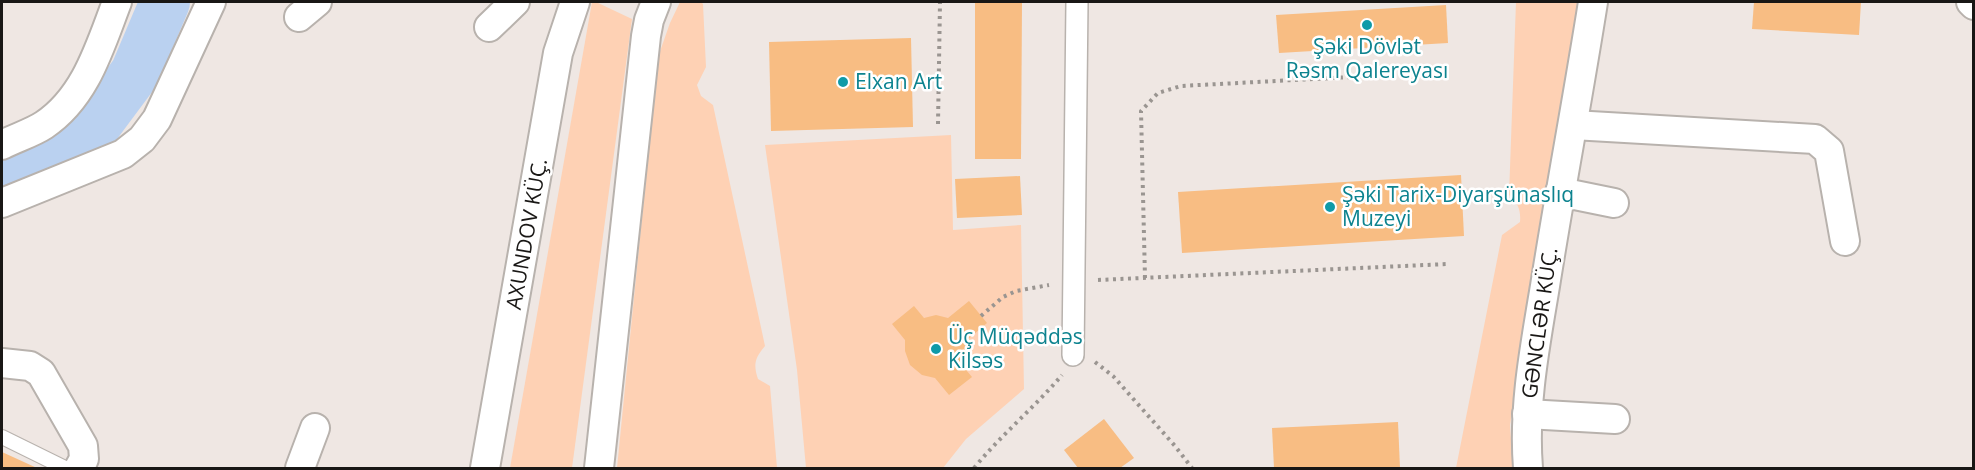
<svg xmlns="http://www.w3.org/2000/svg" width="1975" height="470" viewBox="0 0 1975 470" font-family="'Open Sans',sans-serif">
<style>
.green{fill:#fed1b4}
.lines{fill:none;stroke-linecap:round;stroke-linejoin:round}
.river{stroke:#bad1f0;stroke-width:50}
.building{fill:#f8bd83}
.service-casing{stroke:#b8b2ad;stroke-width:16}
.pedestrian-casing{stroke:#b8b2ad;stroke-width:24}
.minor-casing{stroke:#b8b2ad;stroke-width:32}
.path{stroke:#9a9591;stroke-width:4;stroke-dasharray:3 4.5;stroke-linecap:butt}
.service{stroke:#fff;stroke-width:14}
.pedestrian{stroke:#fff;stroke-width:21}
.minor{stroke:#fff;stroke-width:28}
.culture-dot{fill:#0f9aa8;stroke:#fff;stroke-width:2}
.labels{text-anchor:middle;stroke-width:5;stroke-linejoin:round;paint-order:stroke}
.culture-label{font-size:21px;fill:#0d838f;stroke:#fff;text-anchor:start}
.street-label{font-size:21px;fill:#191715;stroke:#fff}
</style>
<rect width="100%" height="100%" fill="#efe7e3"/>
<g class="green">
<path d="M592 2H596L632 19 572 468H510Z"/>
<path d="M680 2H701L703 4 706 67 697 85 701 96 713 105 765 346C755 358 753 364 758 379L770 386 777 468H617L658 57 670 23Z"/>
<path d="M1516 2H1579L1510 425 1513 468H1456L1502 235 1520 222C1521 210 1518 203 1509 195Z"/>
<path d="M951 135 953 230 1021 225 1024 389 966 439 943 468H806L797 370 765 145Z"/>
</g>
<g class="lines">
<path class="river" d="M2 174 64 147 97 124 135 73 165 2"/>
</g>
<g class="building">
<path d="M975 2H1022L1021 159H975Z"/>
<path d="M1754 2H1861L1859 35 1752 29Z"/>
<path d="M1446 5 1448 43 1279 53 1276 15Z"/>
<path d="M911 38 913 127 771 131 769 42Z"/>
<path d="M1461 175 1464 236 1182 253 1178 192Z"/>
<path d="M1020 176 1022 215 957 218 955 179Z"/>
<path d="M969 301 987 323 966 341V352L961 364 972 377 949 395 935 378 922 375 910 365 905 351V340L892 324 914 306 924 318 936 315 948 318Z"/>
<path d="M1104 419 1134 458 1120 468H1078L1064 450Z"/>
<path d="M1398 422 1400 468H1274L1272 428Z"/>
<path d="M2 452 37 468H2Z"/>
</g>
<g class="lines">
<g class="service-casing">
<path id="service" d="M2 437 65 468"/>
</g>
<g class="pedestrian-casing">
<path id="pedestrian" d="M1073 355 1077 2"/>
</g>
<g class="minor-casing">
<g id="minor">
<path d="M1971 2 1974 5"/>
<path d="M299 17 317 2"/>
<path d="M489 27 515 2"/>
<path d="M1573 125 1815 139 1829 151 1845 241"/>
<path d="M2 145C15 138 32 133 44 125 86 97 100 46 117 2"/>
<path d="M1560 192 1614 203"/>
<path d="M2 203 123 154 142 139 157 119 211 2"/>
<path d="M2 363 30 366 41 373 83 446 84 459 79 468"/>
<path d="M1527 414 1615 419"/>
<path d="M300 468 315 428"/>
<path d="M485 468 558 53 575 2"/>
<path d="M599 468 646 36 649 20 656 2"/>
<path d="M1528 468C1523 407 1535 346 1545 286 1560 191 1578 97 1593 2"/>
</g>
</g>
<g class="path">
<path d="M938 124 940 2"/>
<path d="M1145 278 1141 111 1158 93 1181 86 1427 73"/>
<path d="M1098 280 1447 264"/>
<path d="M981 316 1003 297 1016 291 1049 285"/>
<path d="M1095 362 1113 376 1175 446 1192 468"/>
<path d="M974 468C1001 435 1034 408 1062 375"/>
</g>
<use href="#service" class="service"/>
<use href="#pedestrian" class="pedestrian"/>
<use href="#minor" class="minor"/>
</g>
<g class="culture-dot">
<circle cx="1367" cy="25" r="6"/>
<circle cx="843" cy="82" r="6"/>
<circle cx="1330" cy="207" r="6"/>
<circle cx="936" cy="349" r="6"/>
</g>
<g class="labels">
<g class="culture-label">
<text x="1367" y="54" text-anchor="middle">Şəki Dövlət<tspan x="1367" dy="24">Rəsm Qalereyası</tspan></text>
<text x="855" y="89">Elxan Art</text>
<text x="1342" y="202">Şəki Tarix-Diyarşünaslıq<tspan x="1342" dy="24">Muzeyi</tspan></text>
<text x="948" y="344">Üç Müqəddəs<tspan x="948" dy="24">Kilsəs</tspan></text>
</g>
<g class="street-label">
<text transform="translate(527 234) rotate(-80)" y="7">AXUNDOV KÜÇ.</text>
<text transform="translate(1540 323) rotate(-82)" y="7">GƏNCLƏR KÜÇ.</text>
</g>
</g>
<rect width="1975" height="470" fill="none" stroke="#191715" stroke-width="6"/>
</svg>
